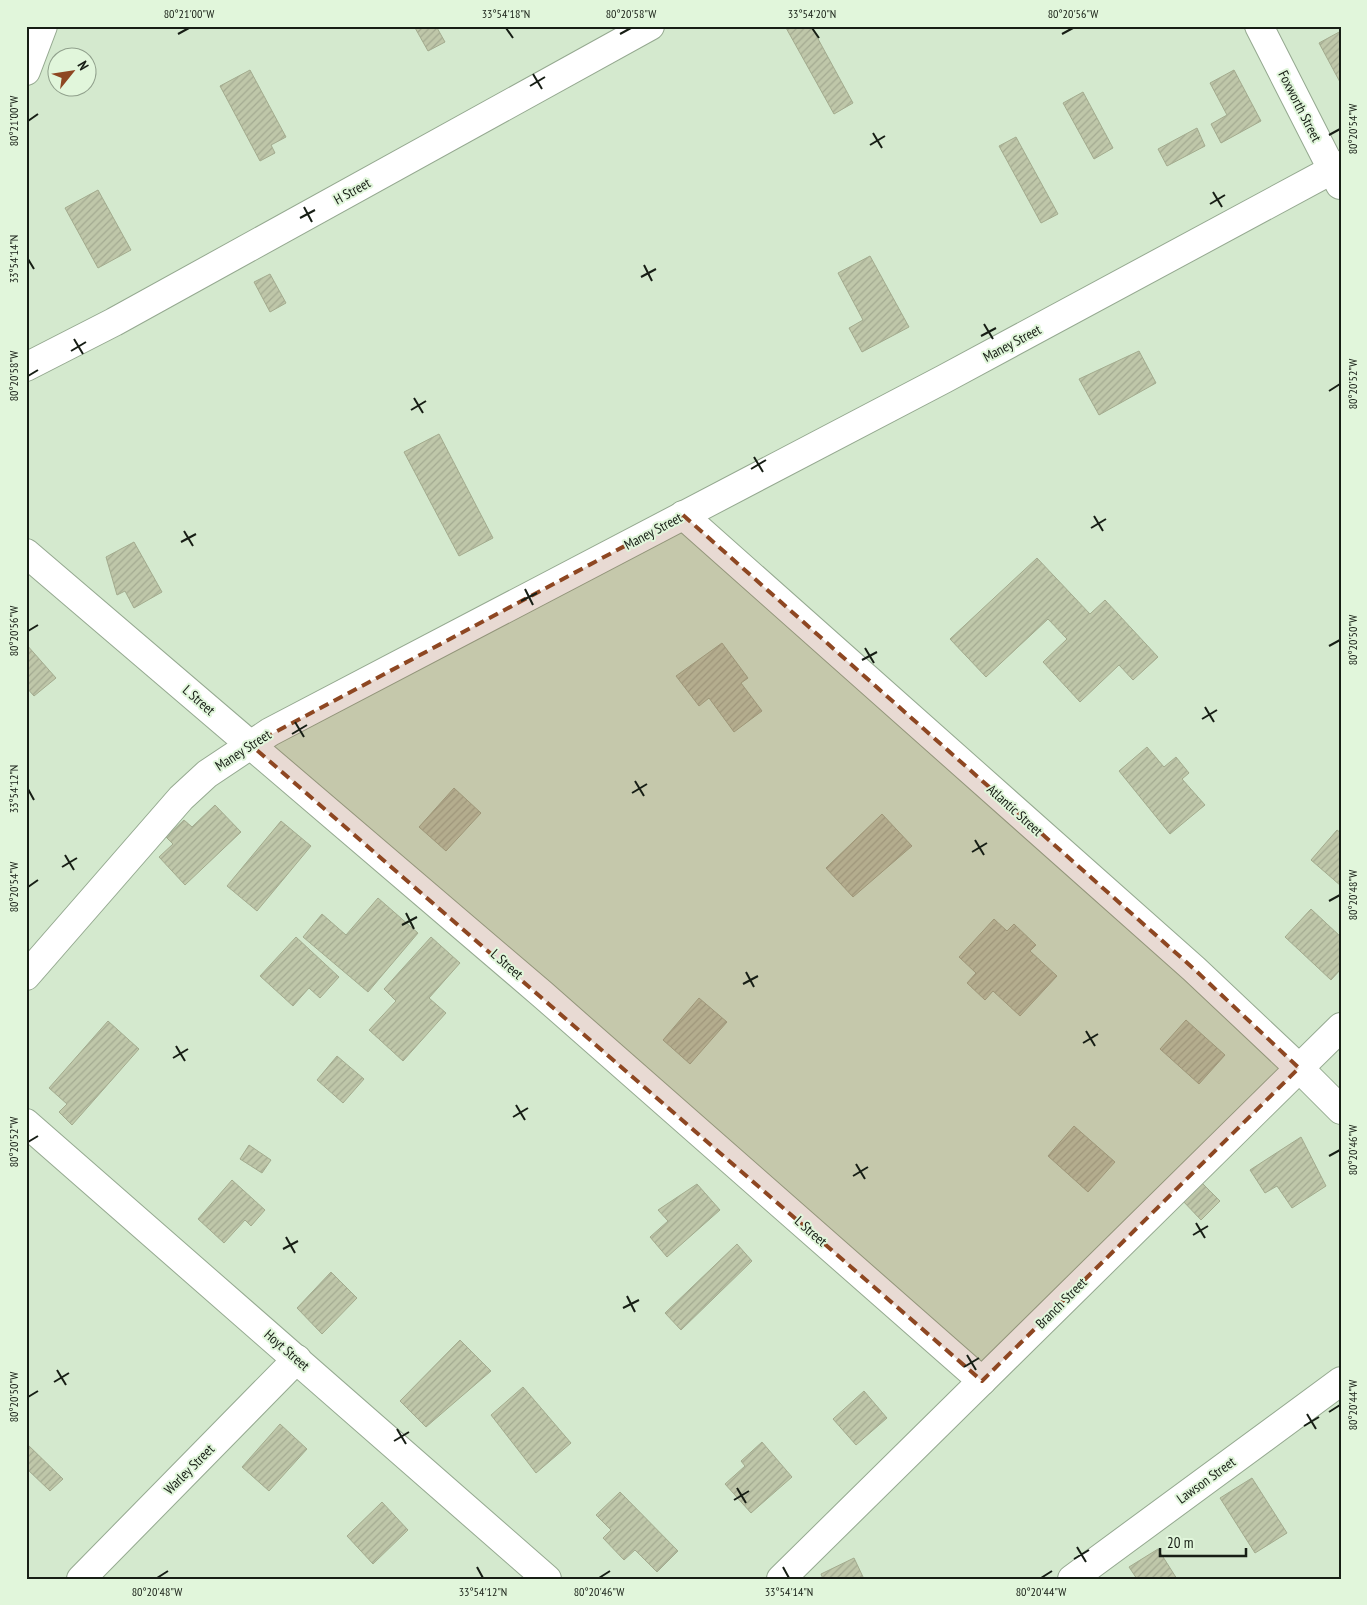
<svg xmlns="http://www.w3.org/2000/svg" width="1367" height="1605" viewBox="0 0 1367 1605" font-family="'PT Sans Narrow',sans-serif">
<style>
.building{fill:url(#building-hatch);stroke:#a3ab8e}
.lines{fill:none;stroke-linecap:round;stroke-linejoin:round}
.minor-casing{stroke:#95a990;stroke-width:30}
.minor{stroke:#fff;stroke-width:28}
.marked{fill:#8e4722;fill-opacity:0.2;stroke:#8e4722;stroke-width:4;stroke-dasharray:10 6;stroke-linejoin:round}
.ticks{fill:none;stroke:#171e15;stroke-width:2}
.labels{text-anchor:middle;stroke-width:4;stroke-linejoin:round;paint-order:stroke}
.street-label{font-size:14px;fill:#171e15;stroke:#e1f6db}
.neatline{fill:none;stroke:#171e15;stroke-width:2}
.ticks-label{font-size:12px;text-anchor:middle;fill:#171e15}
</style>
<defs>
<pattern id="building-hatch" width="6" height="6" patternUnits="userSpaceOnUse" patternTransform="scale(1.25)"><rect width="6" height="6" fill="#bfc7a9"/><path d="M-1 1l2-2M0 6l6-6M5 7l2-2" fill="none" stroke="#a3aa91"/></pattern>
</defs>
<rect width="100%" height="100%" fill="#d4e9ce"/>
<g class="building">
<path d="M414 26H436L445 42 428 51Z"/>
<path d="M785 26H811L853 103 834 114Z"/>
<path d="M1341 31V84L1319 43Z"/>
<path d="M250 70 286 137 271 145 275 153 260 161 220 86Z"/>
<path d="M1234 70 1261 121 1221 143 1211 124 1227 115 1210 83Z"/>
<path d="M1083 92 1113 148 1094 159 1063 103Z"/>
<path d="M1197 128 1205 146 1167 166 1158 149Z"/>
<path d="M1016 137 1058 214 1041 223 999 146Z"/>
<path d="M98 190 131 250 98 268 65 208Z"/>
<path d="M870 256 909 327 862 352 849 328 863 320 838 273Z"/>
<path d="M270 274 286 303 270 312 254 282Z"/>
<path d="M1139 351 1156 383 1099 415 1079 379Z"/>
<path d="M439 434 493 538 459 556 404 452Z"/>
<path d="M134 542 162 592 134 608 125 591 117 595 106 557Z"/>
<path d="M1037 558 1090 614 1105 600 1158 657 1133 680 1119 665 1080 702 1043 662 1067 639 1048 619 986 677 950 639Z"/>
<path d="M722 643 748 678 741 683 762 711 734 732 709 698 699 706 676 676Z"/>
<path d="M26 644 56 678 34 696 26 687Z"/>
<path d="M1147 747 1164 767 1176 757 1189 773 1182 779 1205 805 1170 834 1119 771Z"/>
<path d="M454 788 481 813 446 851 419 827Z"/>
<path d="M215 805 241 832 185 885 159 857 173 844 166 837 184 820 192 827Z"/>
<path d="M882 814 912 846 853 897 826 868Z"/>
<path d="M281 821 311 846 257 911 227 886Z"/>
<path d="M1337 830 1341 833V886L1311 860Z"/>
<path d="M378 898 418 933 368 992 303 937 322 914 346 935Z"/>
<path d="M1311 909 1341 937V969L1331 980 1285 937Z"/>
<path d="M994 919 1007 931 1014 924 1036 945 1030 951 1057 976 1020 1016 993 991 985 1000 967 983 976 973 959 957Z"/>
<path d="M296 937 339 977 320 998 309 988 293 1006 260 976Z"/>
<path d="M431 937 460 963 429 998 446 1013 403 1061 369 1030 396 1001 384 989Z"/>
<path d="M699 998 727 1022 690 1064 663 1040Z"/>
<path d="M1186 1020 1225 1055 1199 1084 1160 1049Z"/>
<path d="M108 1021 139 1049 72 1125 59 1112 67 1104 49 1088Z"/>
<path d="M337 1056 364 1079 343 1103 317 1080Z"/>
<path d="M1074 1126 1115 1162 1088 1192 1048 1156Z"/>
<path d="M1301 1137 1326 1186 1292 1208 1277 1186 1265 1193 1250 1170Z"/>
<path d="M249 1145 271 1160 262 1173 240 1159Z"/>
<path d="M232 1180 265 1210 251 1226 245 1220 224 1243 198 1219Z"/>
<path d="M1200 1181 1220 1201 1201 1220 1182 1200Z"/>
<path d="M697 1184 720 1210 667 1257 650 1237 668 1221 658 1210Z"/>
<path d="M737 1244 752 1261 681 1330 665 1313Z"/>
<path d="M331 1272 357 1298 322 1334 297 1308Z"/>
<path d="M460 1340 491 1371 426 1427 400 1401Z"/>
<path d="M523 1387 571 1443 536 1473 491 1415Z"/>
<path d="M864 1391 887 1418 856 1445 833 1419Z"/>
<path d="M280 1424 307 1449 269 1491 242 1467Z"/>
<path d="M762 1442 792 1477 751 1513 725 1484 745 1466 741 1461Z"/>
<path d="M26 1443 63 1479 50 1491 26 1468Z"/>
<path d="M1252 1478 1287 1533 1255 1553 1220 1498Z"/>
<path d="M620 1492 678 1551 657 1572 635 1550 624 1560 603 1538 611 1530 596 1515Z"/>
<path d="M382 1502 408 1530 373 1564 347 1536Z"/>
<path d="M1158 1549 1177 1579H1137L1129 1567Z"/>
<path d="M854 1558 864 1579H823L821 1574Z"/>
</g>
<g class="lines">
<g class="minor-casing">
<g id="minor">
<path d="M1259 26 1340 185"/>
<path d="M26 71 43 26"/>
<path d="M26 367 114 322 650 26"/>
<path d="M683 515 1194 969 1299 1068 1341 1110"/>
<path d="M26 553 542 994 982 1381"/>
<path d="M26 976 181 798 207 774 270 732 944 379 1341 165"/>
<path d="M26 1123 547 1579"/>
<path d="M81 1579 297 1359"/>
<path d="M781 1579 1341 1027"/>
<path d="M1072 1579 1341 1381"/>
</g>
</g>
<use href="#minor" class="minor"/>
</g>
<path class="marked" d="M683 515 1194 969 1299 1068 982 1381 251 745Z"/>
<path class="ticks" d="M506 28 513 38M812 28 819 38M178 34 189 28M620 34 631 28M1062 34 1073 28M533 74 542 89M530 86 545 77M28 121 38 114M873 133 882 148M1329 135 1340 129M870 145 885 136M1213 192 1222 207M1210 204 1225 195M304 207 312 222M300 218 315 210M28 259 34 269M644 265 652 281M641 277 656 269M984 324 993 339M981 336 996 328M74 339 83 354M71 351 86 342M28 376 38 370M1329 391 1340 384M414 398 423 413M411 410 426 401M754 457 763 472M751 469 766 460M1094 516 1103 531M1091 528 1106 519M184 531 193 546M181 542 196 534M525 589 533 605M521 601 537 593M28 631 38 625M1329 646 1340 640M865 648 874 663M862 660 877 652M1205 707 1214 722M1202 719 1217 710M295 722 304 737M292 734 307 725M635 781 644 796M28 789 34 800M632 793 647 784M975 840 984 855M972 852 987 843M65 855 74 870M62 867 77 858M28 887 38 880M1329 901 1340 895M406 913 414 929M402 925 417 917M746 972 754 987M743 984 758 976M1086 1031 1095 1046M1083 1043 1098 1034M176 1046 185 1061M173 1058 188 1049M516 1105 525 1120M513 1117 528 1108M28 1142 38 1136M1329 1156 1340 1150M856 1164 865 1179M853 1176 868 1167M1196 1223 1205 1238M1193 1235 1208 1226M286 1237 295 1253M283 1249 298 1241M627 1296 635 1312M623 1308 639 1300M967 1355 976 1370M964 1367 979 1358M57 1370 66 1385M54 1382 69 1373M28 1397 38 1391M1329 1412 1340 1405M1307 1414 1316 1429M1304 1426 1319 1417M397 1429 406 1444M394 1441 409 1432M737 1488 746 1503M734 1500 749 1491M1077 1547 1086 1562M1074 1559 1089 1550M477 1567 483 1578M783 1567 789 1578M157 1578 168 1571M599 1578 610 1571M1041 1578 1052 1571"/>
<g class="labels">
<g class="street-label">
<text transform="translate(1300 106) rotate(63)" y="5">Foxworth Street</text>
<text transform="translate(352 191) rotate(-29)" y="5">H Street</text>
<text transform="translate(1012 343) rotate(-28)" y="5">Maney Street</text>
<text transform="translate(653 531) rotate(-28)" y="5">Maney Street</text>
<text transform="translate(199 700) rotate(41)" y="5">L Street</text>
<text transform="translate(243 750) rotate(-33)" y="5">Maney Street</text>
<text transform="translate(1015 810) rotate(42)" y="5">Atlantic Street</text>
<text transform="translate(507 964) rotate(41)" y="5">L Street</text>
<text transform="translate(811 1231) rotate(41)" y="5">L Street</text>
<text transform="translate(1061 1303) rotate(-45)" y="5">Branch Street</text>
<text transform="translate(287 1350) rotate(41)" y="5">Hoyt Street</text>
<text transform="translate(189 1469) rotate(-45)" y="5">Warley Street</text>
<text transform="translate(1206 1480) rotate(-36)" y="5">Lawson Street</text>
</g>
</g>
<rect width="1367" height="1605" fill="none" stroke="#e1f6db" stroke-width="55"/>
<g transform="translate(72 72) rotate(60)"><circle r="24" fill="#e1f6db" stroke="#90a08c"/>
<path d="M0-4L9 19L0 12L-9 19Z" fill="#8e4722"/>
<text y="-8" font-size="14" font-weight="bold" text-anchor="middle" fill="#171e15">N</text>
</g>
<path d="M1160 1548v8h86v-8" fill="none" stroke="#171e15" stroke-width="2.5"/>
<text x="1167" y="1548" font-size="15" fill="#171e15" stroke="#e1f6db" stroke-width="4" paint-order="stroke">20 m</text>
<rect x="28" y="28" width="1312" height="1550" class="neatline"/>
<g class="ticks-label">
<text x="189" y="18">80°21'00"W</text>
<text x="506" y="18">33°54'18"N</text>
<text x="631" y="18">80°20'58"W</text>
<text x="812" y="18">33°54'20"N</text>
<text x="1073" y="18">80°20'56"W</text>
<text transform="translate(14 121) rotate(-90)" y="4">80°21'00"W</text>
<text transform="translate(1353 129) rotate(-90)" y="4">80°20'54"W</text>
<text transform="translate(14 259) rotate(-90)" y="4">33°54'14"N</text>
<text transform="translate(14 376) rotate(-90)" y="4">80°20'58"W</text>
<text transform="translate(1353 384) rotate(-90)" y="4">80°20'52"W</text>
<text transform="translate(14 631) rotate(-90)" y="4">80°20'56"W</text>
<text transform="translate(1353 640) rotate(-90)" y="4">80°20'50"W</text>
<text transform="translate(14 789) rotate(-90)" y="4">33°54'12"N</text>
<text transform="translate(14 887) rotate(-90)" y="4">80°20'54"W</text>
<text transform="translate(1353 895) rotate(-90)" y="4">80°20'48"W</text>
<text transform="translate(14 1142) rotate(-90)" y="4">80°20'52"W</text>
<text transform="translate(1353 1150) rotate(-90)" y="4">80°20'46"W</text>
<text transform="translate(14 1397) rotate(-90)" y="4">80°20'50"W</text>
<text transform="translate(1353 1405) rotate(-90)" y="4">80°20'44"W</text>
<text x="157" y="1596">80°20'48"W</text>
<text x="483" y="1596">33°54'12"N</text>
<text x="599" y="1596">80°20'46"W</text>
<text x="789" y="1596">33°54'14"N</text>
<text x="1041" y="1596">80°20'44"W</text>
</g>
</svg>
